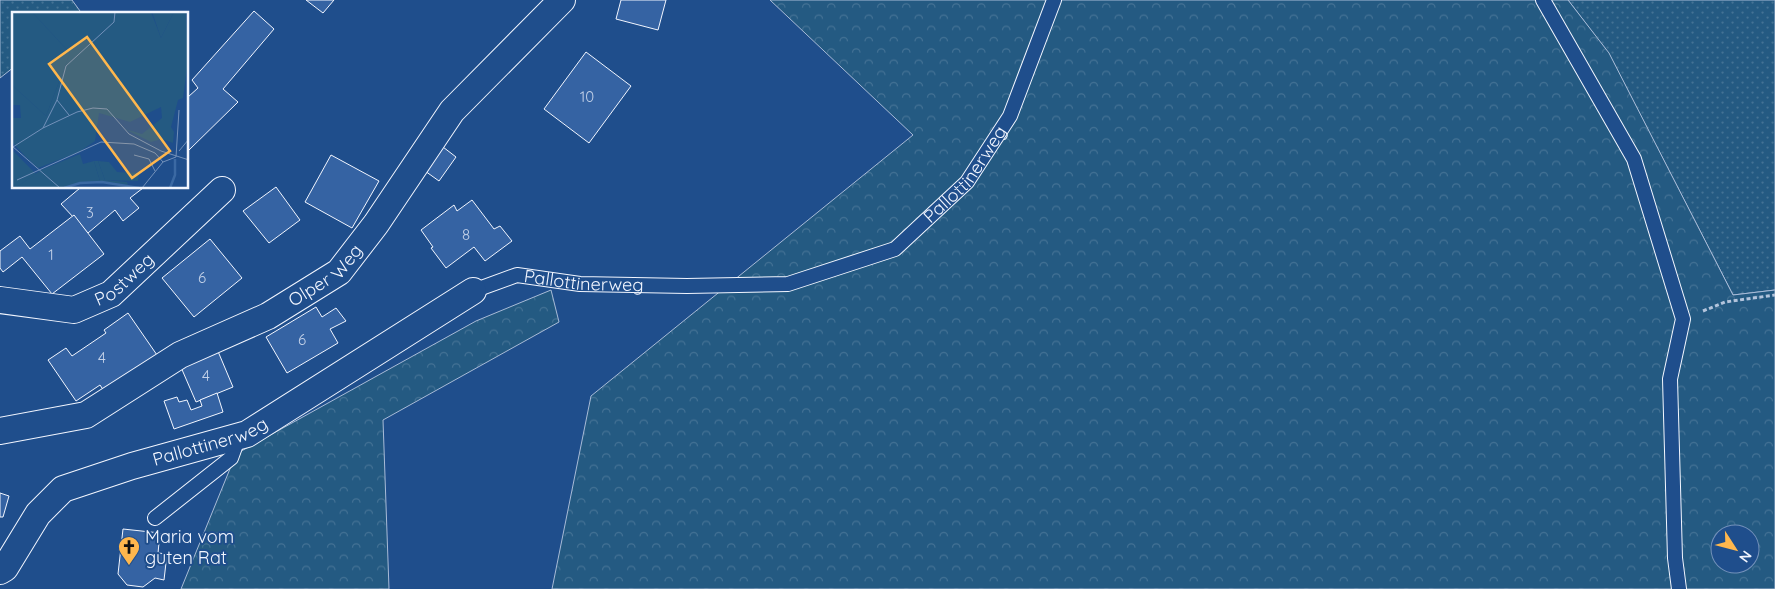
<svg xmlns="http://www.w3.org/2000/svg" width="1775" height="589" viewBox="0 0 1775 589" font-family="Quicksand,sans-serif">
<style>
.grass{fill:url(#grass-dots);stroke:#a8bbd7}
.forest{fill:url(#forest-crowns);stroke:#a8bbd7;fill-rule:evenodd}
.building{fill:#3563a3;stroke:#f2f6ff}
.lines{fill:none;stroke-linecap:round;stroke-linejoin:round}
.service-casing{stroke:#f2f6ff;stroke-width:16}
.minor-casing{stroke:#f2f6ff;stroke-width:28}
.path{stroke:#b3c4dc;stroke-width:3;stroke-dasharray:4 2.5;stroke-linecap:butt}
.service{stroke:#1f4e8c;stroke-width:14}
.minor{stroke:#1f4e8c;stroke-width:26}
.labels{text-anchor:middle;stroke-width:4;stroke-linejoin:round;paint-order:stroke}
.number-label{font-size:15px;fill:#c3d1e8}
.street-label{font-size:18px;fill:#f2f6ff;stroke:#1f4e8c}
.poi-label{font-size:18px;fill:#f2f6ff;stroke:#1f4e8c;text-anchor:start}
.inset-river{fill:none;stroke:#3b69a3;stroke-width:2.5}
.inset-road{fill:none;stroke:#7391ba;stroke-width:1}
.view{fill:#ffb74d;fill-opacity:0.15;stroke:#ffb74d;stroke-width:2.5}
.inset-edge{fill:none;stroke:#f2f6ff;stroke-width:2.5}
</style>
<defs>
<pattern id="grass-dots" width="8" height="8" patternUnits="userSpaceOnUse" patternTransform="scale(1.25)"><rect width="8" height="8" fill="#245a82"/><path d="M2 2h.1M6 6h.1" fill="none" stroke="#447295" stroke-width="1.8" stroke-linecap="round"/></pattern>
<pattern id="forest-crowns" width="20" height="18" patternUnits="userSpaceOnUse" patternTransform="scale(1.25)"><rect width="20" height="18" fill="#245a82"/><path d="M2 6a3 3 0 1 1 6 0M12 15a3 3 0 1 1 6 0" fill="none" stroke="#447295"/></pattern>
</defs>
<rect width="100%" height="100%" fill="#1f4e8c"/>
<g class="grass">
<path d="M0 0H72L80 11 77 14H14V67L0 78Z"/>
<path d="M1568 0H1775V290L1733 295 1609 54Z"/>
</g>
<g class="forest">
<path d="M770 0H1568L1609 53 1733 295 1775 290V589H552L591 396 913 135ZM1720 534H1750V564H1720Z"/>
<path d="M551 290 559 322 383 420 389 589H181L236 454 476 321Z"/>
</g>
<g class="building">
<path d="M306 0H334L323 13Z"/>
<path d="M621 0H666L658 30 616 19Z"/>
<path d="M254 11 274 29 223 89 238 102 188 151V97L198 88 192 80Z"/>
<path d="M586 52 631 86 589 143 544 109Z"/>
<path d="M443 147 456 157 439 181 425 171Z"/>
<path d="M331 155 379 181 352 228 305 202Z"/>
<path d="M276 187 300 220 269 243 243 211Z"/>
<path d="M80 188H143L130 198 139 208 123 221 115 210 88 233 61 204Z"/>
<path d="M472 200 494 229 500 226 512 241 485 261 474 247 446 268 431 248 433 247 421 230 454 205 457 211Z"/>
<path d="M74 215 104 254 52 294 22 257 3 272 0 268V251L20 236 30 249Z"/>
<path d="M210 239 242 278 194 317 162 278Z"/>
<path d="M316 307 322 317 336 308 346 321 330 329 338 343 287 373 266 337Z"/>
<path d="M128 313 157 355 104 391 100 385 76 401 48 360 66 348 72 356 106 333 104 330Z"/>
<path d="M217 349 233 387 196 402 180 365Z"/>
<path d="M217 393 223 412 174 429 164 401 177 397 179 402 187 400 191 410 202 406 200 400Z"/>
<path d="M0 493 9 496 3 517H0Z"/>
<path d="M123 529 160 533 158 553 167 554 164 580 155 578 143 587 127 585 118 574Z"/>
</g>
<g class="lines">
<g class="service-casing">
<g id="service">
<path d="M1543 0 1634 159 1683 319 1670 379 1675 558 1679 589"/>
<path id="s1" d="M473 291 517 275 580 284 687 286 788 284 895 249 967 182 1010 116 1054 0"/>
<path d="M155 518 231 458 239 436"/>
</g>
</g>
<g class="minor-casing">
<g id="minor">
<path id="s2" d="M0 300 74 310 111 294 222 190"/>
<path id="s3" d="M0 431 86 415 180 355 268 316 339 272 376 224 452 111 562 0"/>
<path id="s4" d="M0 571 5 568 38 514 63 489 132 466 247 434 473 291"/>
</g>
</g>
<path class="path" d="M1703 311 1725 302 1775 295"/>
<use href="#service" class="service"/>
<use href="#minor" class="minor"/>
</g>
<defs>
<g id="church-pin" transform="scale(1.125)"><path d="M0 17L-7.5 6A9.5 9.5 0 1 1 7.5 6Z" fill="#ffb74d" stroke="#1f4e8c"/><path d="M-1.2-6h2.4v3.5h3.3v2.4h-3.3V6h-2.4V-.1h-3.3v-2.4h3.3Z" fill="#111"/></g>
</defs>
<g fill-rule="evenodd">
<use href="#church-pin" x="129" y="547"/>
</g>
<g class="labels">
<g class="number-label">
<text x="587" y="102">10</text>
<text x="90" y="218">3</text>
<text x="466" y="240">8</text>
<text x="51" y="260">1</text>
<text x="202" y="283">6</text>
<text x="302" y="345">6</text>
<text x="102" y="363">4</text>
<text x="206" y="381">4</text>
</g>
<g class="street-label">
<text dy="6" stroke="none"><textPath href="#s1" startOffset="534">Pallottinerweg</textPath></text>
<text dy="6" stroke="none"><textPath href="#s3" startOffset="366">Olper Weg</textPath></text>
<text dy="6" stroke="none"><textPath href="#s2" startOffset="134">Postweg</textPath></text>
<text dy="6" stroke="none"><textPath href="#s1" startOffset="114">Pallottinerweg</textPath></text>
<text dy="6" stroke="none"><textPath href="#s4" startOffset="259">Pallottinerweg</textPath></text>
</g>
<g class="poi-label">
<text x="145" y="543">Maria vom<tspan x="145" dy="21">guten Rat</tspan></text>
</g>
</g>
<g transform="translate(12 12)">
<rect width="176" height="176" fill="#1f4e8c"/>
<path d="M4 0H20L58 41 34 104 0 73V2ZM139 0H162L149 26 140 0ZM68 142 71 152 82 149 88 169 68 170 50 176H3L29 158ZM86 149 97 150 105 160 127 161 126 169 93 168Z" fill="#245a82"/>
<path d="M20 0H139L149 26 162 0H174L176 49 171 86 166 88 159 115 162 120 161 131 150 127 139 130 113 117 130 122 150 106 149 95 118 110 87 101 83 129 67 140 26 156 14 145 0 130V106H9L8 93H0V73L34 104 58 41ZM0 138 24 162 3 176H0ZM82 149H86L93 168 115 170 116 173 88 169Z" fill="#245a82"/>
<path class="inset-river" d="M52 176 68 171 90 170 127 176M158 176 163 163V147"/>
<path class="inset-road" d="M45 88 57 103M31 116 65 100 81 96 95 97 117 122 149 139 177 148M0 134 48 176M1 135 31 116 45 88 54 54 102 10 103 0M167 139 177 127M122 143 137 147 143 159M164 145 167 98M5 168 89 130 122 132 143 141 151 150M130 176 151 150 164 145"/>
<path class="view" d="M75 25 158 139 120 166 37 52Z"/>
<rect width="176" height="176" class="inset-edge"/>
</g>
<g transform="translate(1735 549) rotate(126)"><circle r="24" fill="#1f4e8c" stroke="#7391ba"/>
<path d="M0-4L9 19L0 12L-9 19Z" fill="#ffb74d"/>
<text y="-8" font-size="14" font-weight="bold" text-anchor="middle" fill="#f2f6ff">N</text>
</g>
</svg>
